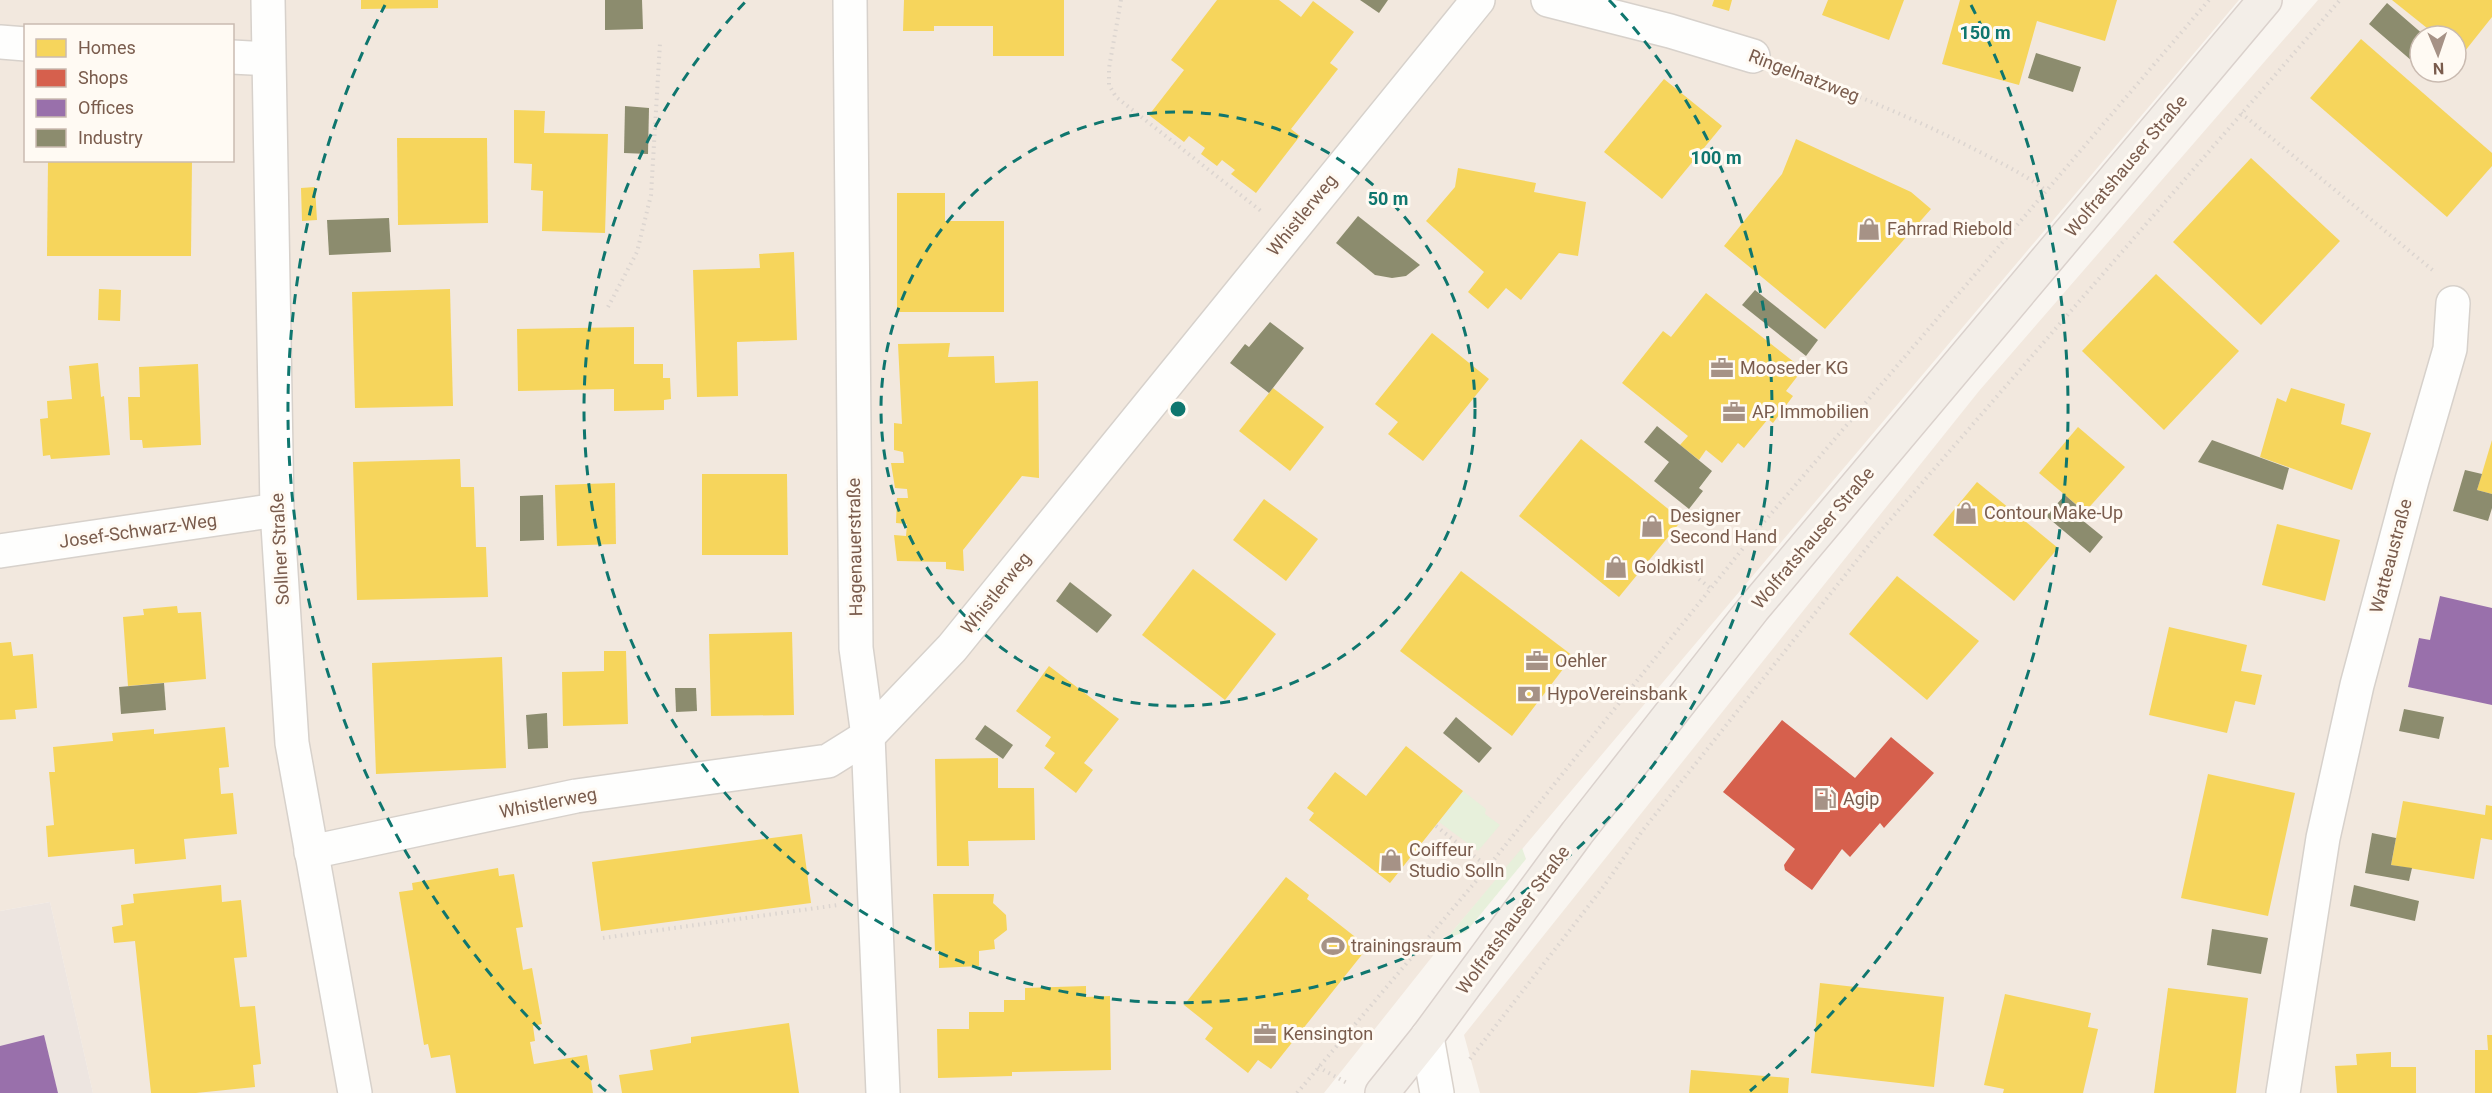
<svg xmlns="http://www.w3.org/2000/svg" width="2492" height="1093" viewBox="0 0 2492 1093" font-family="Roboto,sans-serif">
<style>
.residential{fill:#f2e8de;fill-rule:evenodd}
.industrial{fill:#ede5e0}
.green{fill:#e7f0db}
.homes{fill:#f6d55c}
.shops{fill:#d6604d}
.offices{fill:#9970ab}
.industry{fill:#8c8c6e}
.lines{fill:none;stroke-linecap:round;stroke-linejoin:round}
.minor-casing{stroke:#d7d1cb;stroke-width:36}
.secondary-casing{stroke:#d9d2cb;stroke-width:36}
.primary-casing{stroke:#dad1cc;stroke-width:36}
.path{stroke:#dcd5d0;stroke-width:4;stroke-dasharray:1.5 4.5;stroke-linecap:butt}
.minor{stroke:#fefefd;stroke-width:33}
.secondary{stroke:#fefefd;stroke-width:33}
.primary{stroke:#f3eee8;stroke-width:33}
.ring{fill:none;stroke:#0f766e;stroke-width:3;stroke-dasharray:10 8}
.labels{text-anchor:middle;stroke-width:6;stroke-linejoin:round;paint-order:stroke}
.street-label{font-size:18px;fill:#7a5c4d;stroke:#fffaf3}
.poi-label{font-size:18px;fill:#7a5c4d;stroke:#fffaf3;text-anchor:start}
.centre{fill:#0f766e;stroke:#fffaf3;stroke-width:3}
.ring-label{font-size:18px;text-anchor:middle;font-weight:bold;fill:#0f766e;stroke:#fffaf3;stroke-width:6;stroke-linejoin:round;paint-order:stroke}
</style>
<rect width="100%" height="100%" fill="#f9f5f0"/>
<g class="residential">
<path d="M0 0H2239L1447 938 1324 1093H93L50 902 0 911ZM26 26H232V160H26Z"/>
<path d="M2318 0H2492V1093H1480L1464 1035 1979 391ZM2420 36H2456V72H2420Z"/>
</g>
<path class="industrial" d="M50 902 93 1093H0V911Z"/>
<g class="green">
<path d="M1463 791 1486 809 1485 814 1500 825 1478 851 1439 822Z"/>
<path d="M1522 848 1526 859 1466 932 1447 938Z"/>
</g>
<g class="homes">
<path d="M361 0H438V8L361 9Z"/>
<path d="M904 0H1064V56H993V26H934V31H903Z"/>
<path d="M1217 0H1279L1301 17 1313 1 1354 32 1330 63 1338 69 1291 129 1300 136 1256 193 1231 174 1235 170 1222 160 1217 166 1201 154 1205 148 1189 136 1184 142 1149 115 1184 70 1171 60Z"/>
<path d="M1714 0H1732L1729 11 1712 6Z"/>
<path d="M1828 0H1904L1889 40 1822 15Z"/>
<path d="M1960 0H2117L2105 41 2037 21 2019 85 1942 64Z"/>
<path d="M2392 0H2492V17L2461 56 2456 52V36H2437Z"/>
<path d="M2361 39 2492 153V166L2447 217 2310 98Z"/>
<path d="M1664 79 1722 126 1662 199 1604 152Z"/>
<path d="M514 110 545 111 544 133 608 134 605 233 542 231 543 191 531 190 532 164 514 163Z"/>
<path d="M397 138H487L488 223 398 225Z"/>
<path d="M1796 139 1911 192 1931 209 1825 329 1724 246 1782 174Z"/>
<path d="M2251 158 2340 241 2261 325 2173 242Z"/>
<path d="M48 160H192L191 256H47Z"/>
<path d="M1458 168 1536 183 1534 192 1586 202 1578 256 1559 253 1521 300 1506 288 1488 309 1468 292 1484 272 1426 221 1455 187Z"/>
<path d="M315 187 317 220 302 221 301 188Z"/>
<path d="M897 193H945V221H1004V312H897Z"/>
<path d="M794 252 797 340 737 342 738 396 697 397 693 270 760 268 759 254Z"/>
<path d="M2156 274 2239 351 2164 430 2082 351Z"/>
<path d="M99 289 121 290 120 321 98 320Z"/>
<path d="M450 289 453 406 355 408 352 292Z"/>
<path d="M1706 293 1803 369 1786 391 1793 396 1773 423 1768 419 1744 448 1738 443 1722 463 1706 450 1699 460 1680 445 1688 436 1622 383 1663 331 1671 337Z"/>
<path d="M634 327V364H663V378H670L671 399 664 400V410L614 411V389L518 391 517 329Z"/>
<path d="M1432 333 1489 379 1423 461 1388 434 1398 422 1375 404Z"/>
<path d="M950 343 948 357 994 356 995 383 1038 381 1039 478 1022 476 963 550 964 571 946 569V562L897 561 894 535 906 536 907 524 896 523 897 498H908L907 489 895 488 891 463H904L903 452 894 450V423L902 424 898 344Z"/>
<path d="M98 363 101 397 104 396 110 455 51 459 50 455 43 456 40 419 48 418 47 401 72 399 69 366Z"/>
<path d="M198 364 201 445 143 448 142 440H130L128 397H140L139 367Z"/>
<path d="M1273 388 1324 427 1290 471 1239 431Z"/>
<path d="M2291 388 2345 404 2341 424 2371 433 2352 490 2260 457 2277 398 2286 402Z"/>
<path d="M2078 427 2125 467 2085 512 2039 473Z"/>
<path d="M1581 439 1682 520 1619 597 1519 516Z"/>
<path d="M2492 440V494L2477 490Z"/>
<path d="M460 459 461 487H474L476 547H486L488 597 357 600 353 462Z"/>
<path d="M702 474H787L788 555H702Z"/>
<path d="M1977 482 2058 548 2014 601 1933 535Z"/>
<path d="M615 483 616 544 557 546 555 485Z"/>
<path d="M1264 499 1318 539 1286 581 1233 540Z"/>
<path d="M2277 524 2340 540 2325 601 2262 585Z"/>
<path d="M1193 569 1276 634 1225 700 1142 635Z"/>
<path d="M1461 571 1573 656 1512 736 1400 651Z"/>
<path d="M1897 576 1979 641 1927 700 1849 634Z"/>
<path d="M177 606 178 613 201 612 206 679 128 686 123 617 144 615 143 609Z"/>
<path d="M2169 627 2247 645 2241 671 2262 675 2255 705 2235 701 2227 733 2149 715Z"/>
<path d="M792 632 794 715 711 716 709 634Z"/>
<path d="M11 642 13 656 33 654 37 708 15 710 16 719 0 720V643Z"/>
<path d="M604 651H626L628 724 563 726 562 672 604 671Z"/>
<path d="M502 657 506 768 376 774 372 663Z"/>
<path d="M1049 666 1119 719 1084 763 1093 770 1076 793 1044 768 1055 753 1045 746 1051 737 1016 711Z"/>
<path d="M225 727 229 767 219 768 221 794 233 793 237 834 184 839 186 859 135 864 134 849 48 857 46 826 54 825 49 772H55L53 747 113 741 112 733 154 729V734Z"/>
<path d="M1406 746 1463 791 1390 883 1309 820 1314 813 1307 808 1335 772 1366 796Z"/>
<path d="M998 758V788H1034L1035 840 968 841 969 866H937L935 759Z"/>
<path d="M2208 774 2295 793 2268 916 2181 898Z"/>
<path d="M2403 801 2485 815 2486 805 2492 806V840L2481 838 2474 879 2391 865Z"/>
<path d="M802 834 811 903 601 931 592 862Z"/>
<path d="M498 868 499 876 514 874 523 927 516 928 523 970 532 968 542 1024 533 1026 535 1041 530 1042 534 1064 587 1055 593 1093H456L450 1055 431 1058 428 1044 424 1045 399 892 413 890 412 883Z"/>
<path d="M1286 877 1309 895 1307 899 1368 947 1271 1069 1258 1060 1248 1073 1205 1039 1213 1028 1184 1005Z"/>
<path d="M221 885 222 902 241 900 247 957 234 958 240 1007 255 1006 261 1064 253 1065 255 1087 196 1093H151L135 941 114 943 112 927 123 925 121 905 134 903 133 894Z"/>
<path d="M933 894H994L993 903 1006 915 1007 930 994 940 995 949 979 951V966L939 968V951H935Z"/>
<path d="M1820 983 1944 997 1934 1087 1811 1073Z"/>
<path d="M1086 986V997L1110 996 1111 1070 1012 1072V1076L938 1078 937 1029H969V1012H1004V1000H1025V988Z"/>
<path d="M2168 988 2248 998 2236 1093H2154Z"/>
<path d="M2005 994 2091 1013 2088 1027 2098 1029 2083 1093H2003L2004 1089 1984 1085Z"/>
<path d="M789 1023 799 1093H622L619 1075 653 1070 650 1050 691 1043V1037Z"/>
<path d="M2487 1035H2492V1093H2475V1050H2488Z"/>
<path d="M2391 1052V1067H2416V1093H2337L2335 1066 2357 1065 2356 1054Z"/>
<path d="M1691 1070 1789 1078 1788 1093H1689Z"/>
</g>
<path class="shops" d="M1782 720 1855 778 1891 737 1934 773 1884 828 1880 823 1850 857 1842 849 1812 890 1785 870 1784 865 1795 849 1723 792Z"/>
<g class="offices">
<path d="M2440 596 2492 608V705L2408 687 2419 638 2430 640Z"/>
<path d="M44 1035 58 1093H0V1046Z"/>
</g>
<g class="industry">
<path d="M605 0H642L643 29 605 30Z"/>
<path d="M1360 0H1388L1379 13Z"/>
<path d="M2387 3 2425 36H2420V51L2412 61 2369 24Z"/>
<path d="M2036 53 2081 67 2073 92 2028 78Z"/>
<path d="M625 106 649 108 648 154 624 153Z"/>
<path d="M1358 216 1420 265 1406 276 1392 278 1375 275 1336 243Z"/>
<path d="M389 218 391 252 329 255 327 220Z"/>
<path d="M1755 290 1818 340 1806 356 1742 305Z"/>
<path d="M1270 322 1304 348 1269 393 1230 363 1245 344 1249 347Z"/>
<path d="M1657 426 1712 471 1699 488 1703 491 1689 509 1654 481 1669 462 1644 442Z"/>
<path d="M2212 440 2289 468 2283 490 2198 462Z"/>
<path d="M2465 470 2482 474 2477 490 2492 494V508L2488 521 2453 511Z"/>
<path d="M543 495 544 540 520 541V496Z"/>
<path d="M2065 495 2081 509 2076 515 2103 537 2090 553 2046 516Z"/>
<path d="M1070 582 1112 615 1097 633 1056 601Z"/>
<path d="M164 683 166 710 121 714 119 687Z"/>
<path d="M675 688H696L697 711 676 712Z"/>
<path d="M2404 709 2444 717 2439 739 2399 731Z"/>
<path d="M547 713 548 748 528 749 526 715Z"/>
<path d="M1456 717 1492 748 1479 763 1443 733Z"/>
<path d="M985 725 1013 745 1003 759 975 739Z"/>
<path d="M2372 833 2396 838 2391 865 2412 868 2409 881 2365 873Z"/>
<path d="M2354 885 2419 901 2415 921 2350 906Z"/>
<path d="M2212 929 2268 938 2261 974 2207 965Z"/>
</g>
<g class="lines">
<g class="minor-casing">
<g id="minor">
<path d="M268 0 277 510 292 743 355 1093"/>
<path d="M850 0 856 648 868 736 883 1093"/>
<path d="M1548 0 1670 31 1753 56"/>
<path d="M0 42 26 44"/>
<path d="M232 57 268 59"/>
<path d="M0 551 277 510"/>
<path d="M311 852 576 796 828 761 868 736 952 648 1478 0"/>
<path d="M2283 1093 2323 838 2357 685 2412 480 2450 349 2453 303"/>
</g>
</g>
<g class="secondary-casing">
<path id="secondary" d="M1427 1037 1437 1093"/>
</g>
<g class="primary-casing">
<path id="primary" d="M1382 1093 1427 1037 1577 833 1753 609 2265 0"/>
</g>
<g class="path">
<path d="M1121 0 1109 68V85L1116 97 1261 211"/>
<path d="M1787 69C1852 93 1916 119 1978 151 2001 163 2024 174 2045 190"/>
<path d="M2241 113 2435 272"/>
<path d="M608 307 637 252 651 195 660 43"/>
<path d="M1699 579 1710 588"/>
<path d="M1436 826 1488 867"/>
<path d="M603 938 838 905"/>
<path d="M1470 1059 1604 886 1643 830 1877 535 2340 0"/>
<path d="M1318 1067 1347 1083"/>
<path d="M1297 1093 1488 867 1764 522 2209 0"/>
</g>
<use href="#minor" class="minor"/>
<use href="#secondary" class="secondary"/>
<use href="#primary" class="primary"/>
</g>
<g class="ring">
<circle cx="1178" cy="409" r="297"/>
<path d="M1609 0A594 594 0 1 1 747 0"/>
<path d="M606 1091A890 890 0 0 1 385 5M1971 5A890 890 0 0 1 1750 1091"/>
</g>
<defs>
<g id="shop-bare" transform="scale(1.8)"><path d="M-5-2.5h2.3a2.7 3.5 0 0 1 5.4 0H5L5.5 6h-11ZM-1.5-2.5h3a1.5 2.3 0 0 0-3 0Z" fill="#a69286" stroke="#fffaf3" stroke-width="2.5" paint-order="stroke"/></g>
<g id="office-bare" transform="scale(1.8)"><path d="M-6-3h4V-5.5h4V-3h4V5H-6ZM-1-4.5V-3h2v-1.5ZM-6 0V1H6V0Z" fill="#a69286" stroke="#fffaf3" stroke-width="2.5" paint-order="stroke"/></g>
<g id="bank-bare" transform="scale(1.8)"><path d="M-6-4H6V4H-6ZM0-2.3a2.3 2.3 0 1 0 0 4.6a2.3 2.3 0 1 0 0-4.6Z" fill="#a69286" stroke="#fffaf3" stroke-width="2.5" paint-order="stroke"/></g>
<g id="fuel-bare" transform="scale(1.8)"><path d="M-5.5-6h7V0h2V4h1.3V-2.5L3-4.5l.8-.8L6-3V5H2.5V1h-1V6h-7ZM-4.2-4.7v3.2H.2V-4.7Z" fill="#a69286" stroke="#fffaf3" stroke-width="2.5" paint-order="stroke"/></g>
<g id="stadium-bare" transform="scale(1.8)"><path d="M0-5a6.5 5 0 1 0 0 10a6.5 5 0 1 0 0-10ZM-3.5-1.8h7v3.6h-7Z" fill="#a69286" stroke="#fffaf3" stroke-width="2.5" paint-order="stroke"/></g>
</defs>
<g fill-rule="evenodd">
<use href="#shop-bare" x="1869" y="229"/>
<use href="#office-bare" x="1722" y="368"/>
<use href="#office-bare" x="1734" y="412"/>
<use href="#shop-bare" x="1966" y="513"/>
<use href="#shop-bare" x="1652" y="526"/>
<use href="#shop-bare" x="1616" y="567"/>
<use href="#office-bare" x="1537" y="661"/>
<use href="#bank-bare" x="1529" y="694"/>
<use href="#fuel-bare" x="1825" y="799"/>
<use href="#shop-bare" x="1391" y="860"/>
<use href="#stadium-bare" x="1333" y="946"/>
<use href="#office-bare" x="1265" y="1034"/>
</g>
<g class="labels">
<g class="street-label">
<text transform="translate(1804 76) rotate(21)" y="6">Ringelnatzweg</text>
<text transform="translate(2126 166) rotate(-50)" y="6">Wolfratshauser Straße</text>
<text transform="translate(1302 215) rotate(-51)" y="6">Whistlerweg</text>
<text transform="translate(138 531) rotate(-8)" y="6">Josef-Schwarz-Weg</text>
<text transform="translate(1813 538) rotate(-50)" y="6">Wolfratshauser Straße</text>
<text transform="translate(855 547) rotate(-91)" y="6">Hagenauerstraße</text>
<text transform="translate(280 549) rotate(-93)" y="6">Sollner Straße</text>
<text transform="translate(2391 556) rotate(-75)" y="6">Watteaustraße</text>
<text transform="translate(996 593) rotate(-51)" y="6">Whistlerweg</text>
<text transform="translate(548 803) rotate(-11)" y="6">Whistlerweg</text>
<text transform="translate(1513 920) rotate(-54)" y="6">Wolfratshauser Straße</text>
</g>
<g class="poi-label">
<text x="1887" y="235">Fahrrad Riebold</text>
<text x="1740" y="374">Mooseder KG</text>
<text x="1752" y="418">AP Immobilien</text>
<text x="1984" y="519">Contour Make-Up</text>
<text x="1670" y="522">Designer<tspan x="1670" dy="21">Second Hand</tspan></text>
<text x="1634" y="573">Goldkistl</text>
<text x="1555" y="667">Oehler</text>
<text x="1547" y="700">HypoVereinsbank</text>
<text x="1843" y="805">Agip</text>
<text x="1409" y="856">Coiffeur<tspan x="1409" dy="21">Studio Solln</tspan></text>
<text x="1351" y="952">trainingsraum</text>
<text x="1283" y="1040">Kensington</text>
</g>
</g>
<circle cx="1178" cy="409" r="9" class="centre"/>
<g class="ring-label">
<text x="1985" y="39">150 m</text>
<text x="1716" y="164">100 m</text>
<text x="1388" y="205">50 m</text>
</g>
<rect x="24" y="24" width="210" height="138" fill="#fffaf3" stroke="#cabbb1" stroke-width="1.5"/>
<rect x="36" y="39" width="30" height="18" fill="#f6d55c" stroke="#cabbb1" stroke-width="1.5"/>
<text x="78" y="54" font-size="18" fill="#7a5c4d">Homes</text>
<rect x="36" y="69" width="30" height="18" fill="#d6604d" stroke="#cabbb1" stroke-width="1.5"/>
<text x="78" y="84" font-size="18" fill="#7a5c4d">Shops</text>
<rect x="36" y="99" width="30" height="18" fill="#9970ab" stroke="#cabbb1" stroke-width="1.5"/>
<text x="78" y="114" font-size="18" fill="#7a5c4d">Offices</text>
<rect x="36" y="129" width="30" height="18" fill="#8c8c6e" stroke="#cabbb1" stroke-width="1.5"/>
<text x="78" y="144" font-size="18" fill="#7a5c4d">Industry</text>
<g transform="translate(2438 54) rotate(178)"><circle r="28" fill="#fffaf3" stroke="#cabbb1" stroke-width="1.5"/>
<path d="M0-4.5L10 22L0 15L-10 22Z" fill="#a69286"/>
<text y="-9" font-size="16" font-weight="bold" text-anchor="middle" fill="#7a5c4d">N</text>
</g>
</svg>
